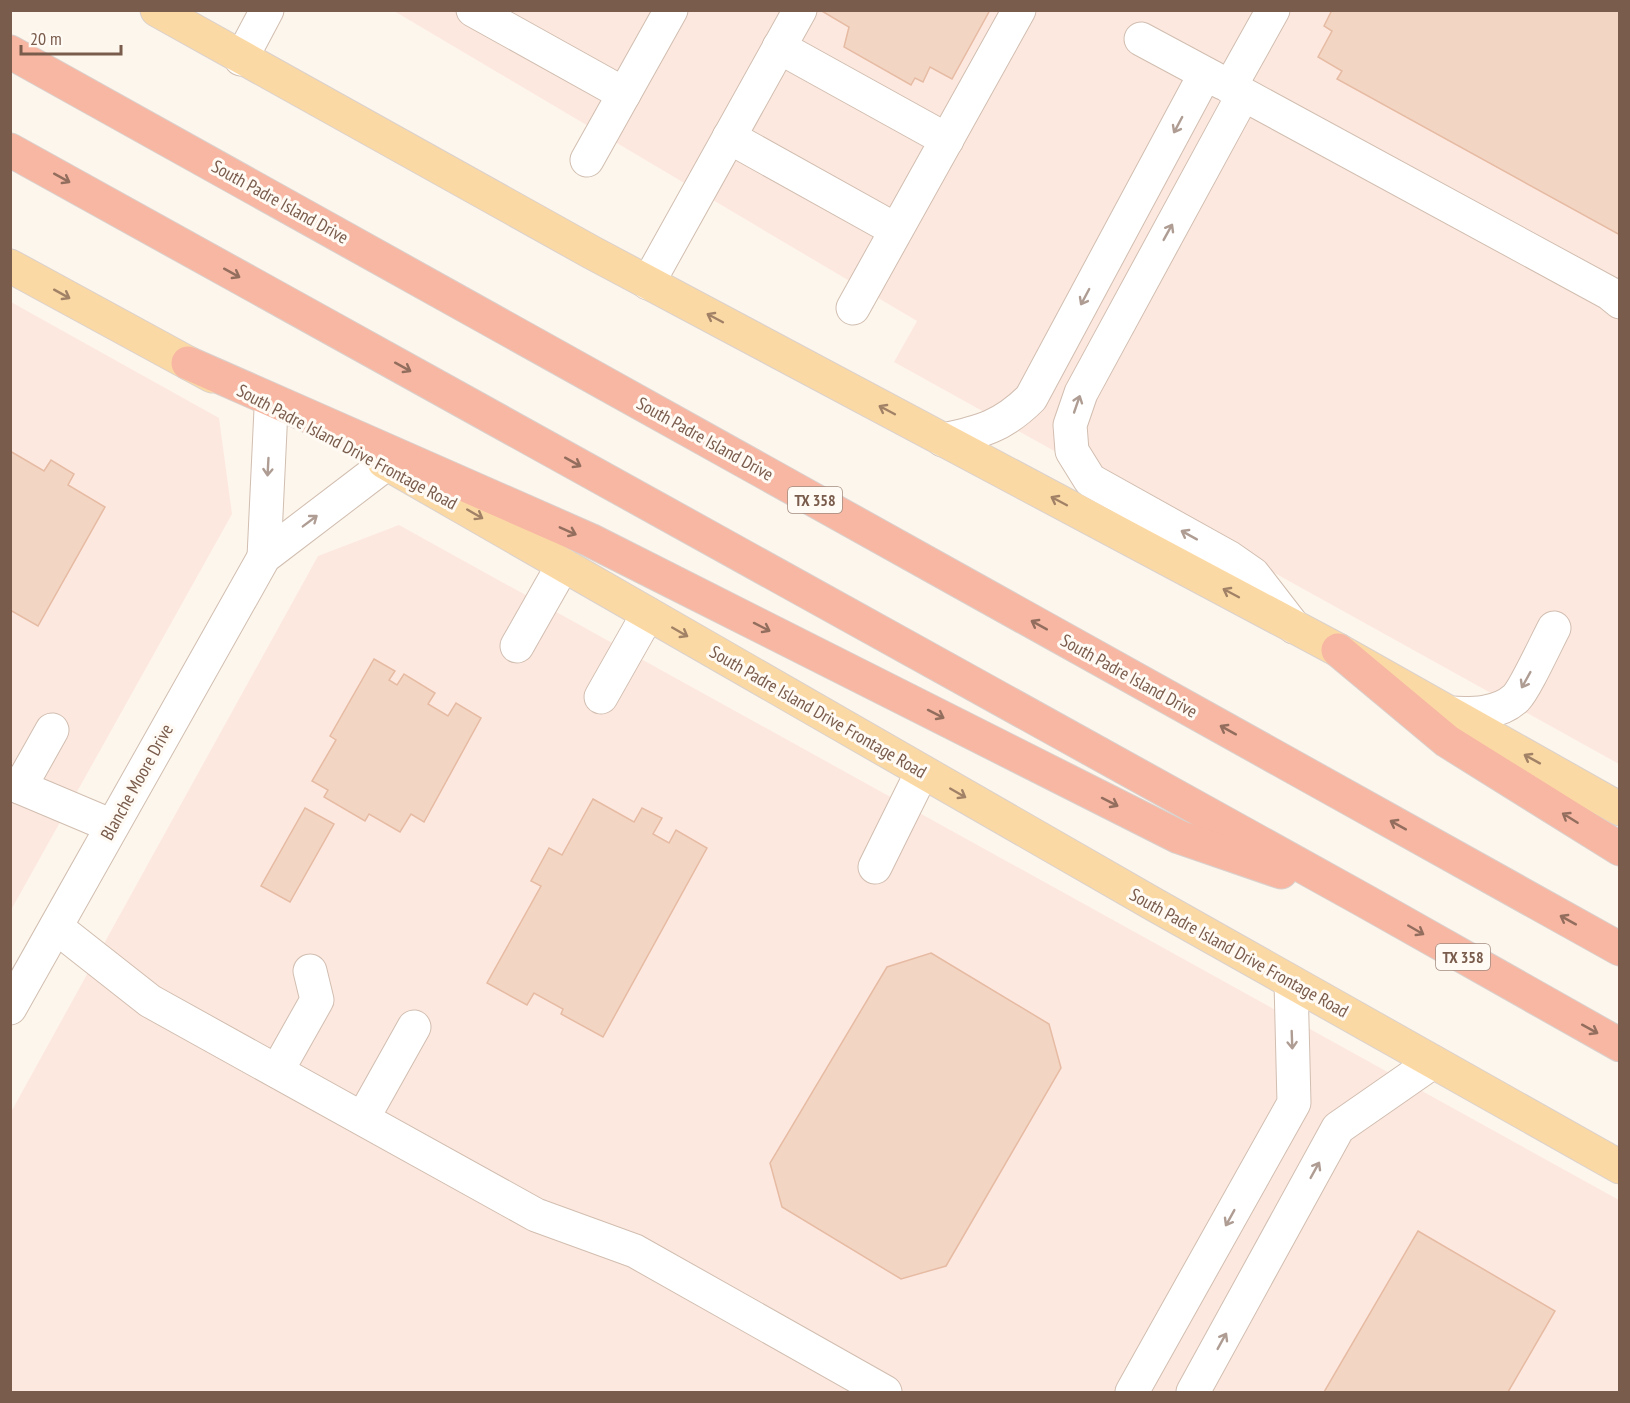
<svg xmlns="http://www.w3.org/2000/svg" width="1630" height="1403" viewBox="0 0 1630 1403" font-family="'PT Sans Narrow',sans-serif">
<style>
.commercial{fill:#fde8e0}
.building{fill:#f3d5c3;stroke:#e6bba3;stroke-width:1.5}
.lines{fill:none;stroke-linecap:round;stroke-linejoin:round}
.minor-casing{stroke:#d1beb0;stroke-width:35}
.major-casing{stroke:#dad1cd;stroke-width:35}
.highway-casing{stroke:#dad1cd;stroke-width:35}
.minor{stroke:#fff;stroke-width:33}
.major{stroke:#fbd9a5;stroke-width:33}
.highway{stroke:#f7b7a3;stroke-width:33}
.oneway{stroke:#af9d94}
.oneway2{stroke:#936e5e}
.oneway3{stroke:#a18267}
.labels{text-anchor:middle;stroke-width:6;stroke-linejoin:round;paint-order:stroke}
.shield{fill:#fffaf3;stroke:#a28b7f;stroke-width:1.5}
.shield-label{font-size:16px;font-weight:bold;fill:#7a5c4d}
.street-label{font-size:18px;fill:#7a5c4d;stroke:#fffaf3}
</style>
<rect width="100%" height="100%" fill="#fdf6ec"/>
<g class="commercial">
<path d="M394 11H1619V764L894 362 917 321Z"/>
<path d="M11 302 219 418 232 514 11 910Z"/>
<path d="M399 525 1619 1200V1392H11V1112L318 556Z"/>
</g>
<g class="building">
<path d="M820 10H990L952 79 930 67 923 82 915 78 911 85 844 47 849 27Z"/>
<path d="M1332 10H1620V235L1337 79 1342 71 1318 57 1332 31 1324 26Z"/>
<path d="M10 451 44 471 51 460 74 474 68 485 105 507 38 626 10 610Z"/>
<path d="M374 659 395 671 389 680 397 685 404 674 435 693 428 704 448 716 456 703 481 718 424 822 411 814 400 832 369 814 365 821 324 797 328 790 312 781 336 740 330 736Z"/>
<path d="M593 799 634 822 642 808 662 818 653 834 669 843 676 830 707 848 603 1037 561 1014 563 1009 534 993 527 1005 487 983 541 886 531 881 549 848 562 855Z"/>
<path d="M305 808 334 824 290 902 261 886Z"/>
<path d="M931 953 1049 1024 1061 1068 946 1266 901 1279 782 1207 770 1163 887 967Z"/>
<path d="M1418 1231 1555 1311 1508 1392H1324Z"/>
</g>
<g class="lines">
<g class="minor-casing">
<g id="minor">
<path d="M473 10 624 94"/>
<path d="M1273 10 1230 87 1609 293 1620 302"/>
<path d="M1141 39 1223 83"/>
<path d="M779 47 947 140"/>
<path d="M241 59 267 10"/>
<path d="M1243 95 1081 393 1070 425 1072 451 1090 480 1230 558 1253 574 1294 627"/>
<path d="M729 137 896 230"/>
<path d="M587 160 671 10"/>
<path d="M648 283 800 10"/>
<path d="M853 308 1019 10"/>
<path d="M943 440C981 432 1003 426 1031 398L1205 74"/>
<path d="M264 557 271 409"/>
<path d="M517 646 563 565"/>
<path d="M601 697 648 614"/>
<path d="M1449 713C1471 714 1498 715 1516 698 1525 689 1546 643 1554 628"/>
<path d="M10 783 112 826"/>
<path d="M20 787 52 730"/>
<path d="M875 867 922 772"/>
<path d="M56 927 150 1001 536 1215 635 1251 885 1392"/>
<path d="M10 1008 264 557 386 464"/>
<path d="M277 1071 317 1000 310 971"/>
<path d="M363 1118 414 1027"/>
<path d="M1132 1392 1294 1103 1291 982"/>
<path d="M1193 1392 1338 1128 1433 1062"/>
</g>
</g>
<g class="major-casing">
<g id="major">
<path d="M157 10 591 252 1338 650 1620 809"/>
<path d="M10 266 212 376"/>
<path d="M384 462 1155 905 1620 1167"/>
</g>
</g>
<g class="highway-casing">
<g id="highway">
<path d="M10 52 1620 949"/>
<path d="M10 150 1365 901 1620 1045"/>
<path d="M188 363 590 540 1179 837 1281 872"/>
<path d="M1338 650 1447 741 1620 849"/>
</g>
</g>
<use href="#minor" class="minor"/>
<use href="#major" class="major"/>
<use href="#highway" class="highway"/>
</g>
<defs><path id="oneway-shaft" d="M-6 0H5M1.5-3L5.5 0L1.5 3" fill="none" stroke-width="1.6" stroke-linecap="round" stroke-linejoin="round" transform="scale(1.5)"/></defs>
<g class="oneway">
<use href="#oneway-shaft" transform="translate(1178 125) rotate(118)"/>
<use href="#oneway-shaft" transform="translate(1168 232) rotate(-61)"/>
<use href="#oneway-shaft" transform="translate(1085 297) rotate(118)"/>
<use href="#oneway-shaft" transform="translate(1077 404) rotate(-71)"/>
<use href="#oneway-shaft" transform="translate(268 467) rotate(93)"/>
<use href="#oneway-shaft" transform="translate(310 521) rotate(-37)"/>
<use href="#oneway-shaft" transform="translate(1189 535) rotate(-151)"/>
<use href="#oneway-shaft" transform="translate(1526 680) rotate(119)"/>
<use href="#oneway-shaft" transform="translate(1292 1040) rotate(88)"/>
<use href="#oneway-shaft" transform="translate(1315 1170) rotate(-61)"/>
<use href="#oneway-shaft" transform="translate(1230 1218) rotate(119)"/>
<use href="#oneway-shaft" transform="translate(1222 1341) rotate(-61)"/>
</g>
<g class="oneway2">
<use href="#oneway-shaft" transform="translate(62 178) rotate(29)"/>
<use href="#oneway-shaft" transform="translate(232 273) rotate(29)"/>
<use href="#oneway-shaft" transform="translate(403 367) rotate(29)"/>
<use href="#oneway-shaft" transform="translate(573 462) rotate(29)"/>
<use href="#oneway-shaft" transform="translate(568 531) rotate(24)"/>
<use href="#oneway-shaft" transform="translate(1039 625) rotate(-151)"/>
<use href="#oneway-shaft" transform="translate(762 627) rotate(27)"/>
<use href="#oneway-shaft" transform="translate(936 714) rotate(27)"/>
<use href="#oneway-shaft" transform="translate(1228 730) rotate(-151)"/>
<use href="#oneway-shaft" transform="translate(1110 802) rotate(27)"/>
<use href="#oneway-shaft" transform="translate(1570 818) rotate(-148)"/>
<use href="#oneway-shaft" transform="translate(1398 825) rotate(-151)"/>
<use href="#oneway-shaft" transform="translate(1568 920) rotate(-151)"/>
<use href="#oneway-shaft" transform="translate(1416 930) rotate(30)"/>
<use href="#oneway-shaft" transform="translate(1590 1029) rotate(29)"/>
</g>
<g class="oneway3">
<use href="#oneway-shaft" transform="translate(62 294) rotate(29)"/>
<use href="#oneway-shaft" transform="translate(715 318) rotate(-152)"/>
<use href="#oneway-shaft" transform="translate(887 410) rotate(-152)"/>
<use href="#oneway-shaft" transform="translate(1059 501) rotate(-152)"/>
<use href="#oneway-shaft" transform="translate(475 514) rotate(30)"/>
<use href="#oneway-shaft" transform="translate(1231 593) rotate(-152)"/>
<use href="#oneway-shaft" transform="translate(680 632) rotate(30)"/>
<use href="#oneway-shaft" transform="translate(1532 759) rotate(-151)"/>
<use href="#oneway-shaft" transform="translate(958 793) rotate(30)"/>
</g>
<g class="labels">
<g class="shield">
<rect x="788" y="487" width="54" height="26" rx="4.5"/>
<rect x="1436" y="944" width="54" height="26" rx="4.5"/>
</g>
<g class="shield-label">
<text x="815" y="506">TX 358</text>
<text x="1463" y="963">TX 358</text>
</g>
<g class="street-label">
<text transform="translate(280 202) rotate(29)" y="6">South Padre Island Drive</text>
<text transform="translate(705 439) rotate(29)" y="6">South Padre Island Drive</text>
<text transform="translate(347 447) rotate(28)" y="6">South Padre Island Drive Frontage Road</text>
<text transform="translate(1129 676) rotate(29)" y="6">South Padre Island Drive</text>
<text transform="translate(818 712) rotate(30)" y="6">South Padre Island Drive Frontage Road</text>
<text transform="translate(137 782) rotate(-61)" y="6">Blanche Moore Drive</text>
<text transform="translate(1239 953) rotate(29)" y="6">South Padre Island Drive Frontage Road</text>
</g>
</g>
<rect width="1630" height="1403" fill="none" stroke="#7a5c4d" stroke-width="24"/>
<path d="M21 45v9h100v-9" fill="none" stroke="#7a5c4d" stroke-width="3"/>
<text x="30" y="45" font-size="18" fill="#7a5c4d" stroke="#fffaf3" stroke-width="4.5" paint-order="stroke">20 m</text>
</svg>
